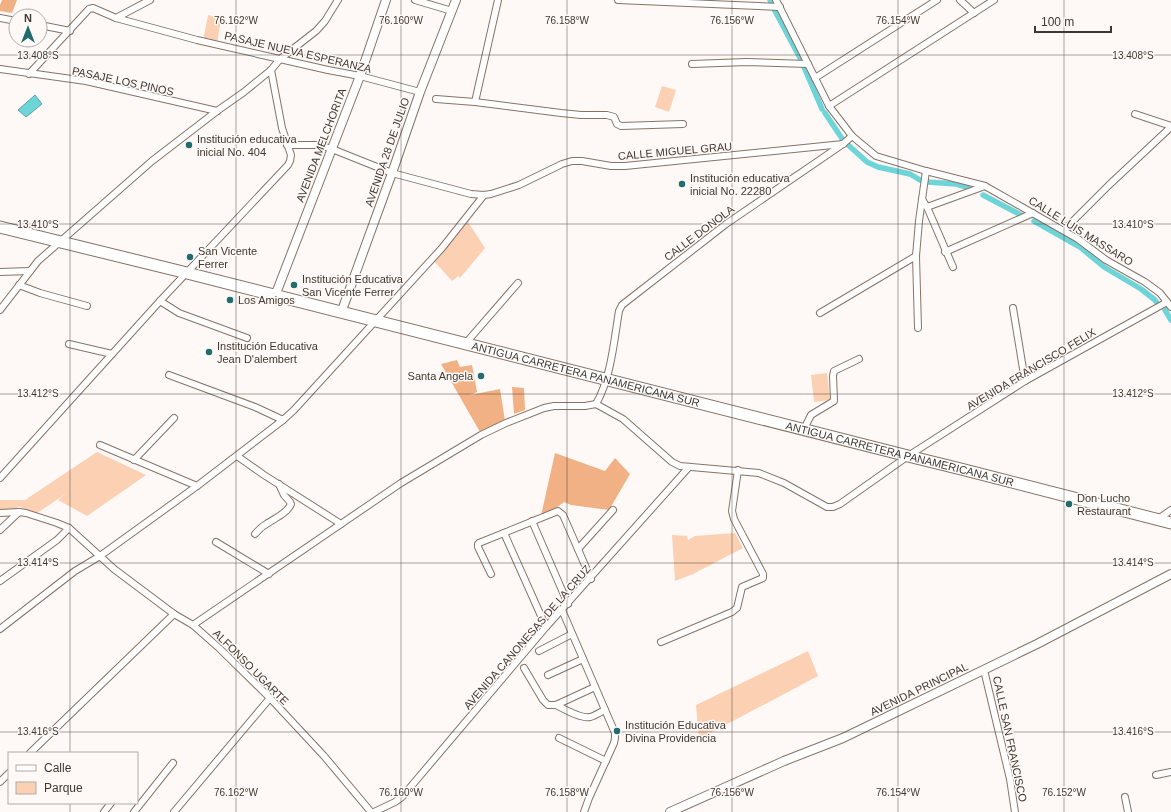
<svg xmlns="http://www.w3.org/2000/svg" width="1171" height="812" viewBox="0 0 1171 812" font-family="Arial,sans-serif">
<style>
.green{fill:#fcd0b3}
.forest{fill:#f1b184}
.water{fill:#6dd4d7;stroke:#60a5a5}
.lines{fill:none;stroke-linecap:round;stroke-linejoin:round}
.canal{stroke:#6dd4d7;stroke-width:5.5}
.street-casing{stroke:#877366;stroke-width:8}
.secondary-casing{stroke:#877366;stroke-width:10}
.highway-casing{stroke:#877366;stroke-width:13}
.street{stroke:#fff;stroke-width:6}
.secondary{stroke:#fff;stroke-width:8}
.highway{stroke:#fff;stroke-width:11}
.ticks{fill:none;stroke:#403731;stroke-width:1;stroke-opacity:0.45}
.poi-dot{fill:#206c6e;stroke:#fef9f6;stroke-width:1.5}
.labels{text-anchor:middle;stroke-width:3;stroke-linejoin:round;paint-order:stroke}
.street-label{font-size:11px;fill:#403731;stroke:#fef9f6}
.poi-label{font-size:11px;fill:#403731;stroke:#fef9f6;text-anchor:start}
.ticks-label{font-size:10px;text-anchor:middle;fill:#403731;stroke:#fef9f6;stroke-width:3;stroke-linejoin:round;paint-order:stroke}
</style>
<rect width="100%" height="100%" fill="#fef9f6"/>
<g class="green">
<path d="M208 15 221 18 217 44 203 41Z"/>
<path d="M662 86 676 90 669 112 655 107Z"/>
<path d="M468 222 485 248 460 278 458 276 452 281 434 261Z"/>
<path d="M827 373 830 400 814 402 811 375Z"/>
<path d="M97 452 146 475 87 516 58 500 67 493 34 515 19 506 12 514H0V500H25Z"/>
<path d="M735 533 743 548 693 574 675 581 672 535 687 536 688 540 695 536Z"/>
<path d="M808 651 818 676 699 739 696 705Z"/>
</g>
<g class="forest">
<path d="M2 0H17L12 13 0 11V5Z"/>
<path d="M457 360 460 367 472 365 477 392 470 395 500 389 505 421 480 432 441 364Z"/>
<path d="M512 387 524 388 525 410 514 414Z"/>
<path d="M555 453 605 471 615 458 630 474 609 510 571 505 564 502 540 520Z"/>
</g>
<path class="water" d="M35 95 42 104 26 117 18 110Z"/>
<g class="lines">
<g class="canal">
<path d="M770 0 771 3"/>
<path d="M774 9 800 58"/>
<path d="M804 67 822 109"/>
<path d="M825 113 843 140"/>
<path d="M846 143 867 162 878 167 910 174 920 180"/>
<path d="M928 182 956 184 968 188"/>
<path d="M983 195 1025 217"/>
<path d="M1034 221 1080 247 1104 267 1141 289 1155 300 1157 303"/>
<path d="M1165 310 1171 320"/>
</g>
<g class="street-casing">
<g id="street">
<path d="M415 0 452 11"/>
<path d="M618 0 780 7"/>
<path d="M776 0 829 106 852 136 876 156 926 171 985 186 1078 239 1106 260 1145 282 1160 293 1171 307"/>
<path d="M960 0 974 13"/>
<path d="M0 18 16 21"/>
<path d="M116 18 150 0"/>
<path d="M40 25 70 31"/>
<path d="M692 64 746 62 808 64"/>
<path d="M0 69 86 81 217 111"/>
<path d="M29 74 89 9 93 8 116 18 197 40 328 70 360 76 420 92"/>
<path d="M815 78 937 0"/>
<path d="M436 99 475 102 561 113 581 115H607L614 117 617 124 621 126 683 124"/>
<path d="M475 102 498 0"/>
<path d="M829 106 994 0"/>
<path d="M1135 114 1171 126"/>
<path d="M287 145H319L332 149 392 173 471 194 484 195 491 194 519 185 562 164 572 161H582L611 166H625L843 144"/>
<path d="M922 199 927 207 953 267"/>
<path d="M927 207 985 186"/>
<path d="M1064 230 1109 185 1171 127"/>
<path d="M945 252 1033 213"/>
<path d="M0 272 30 271"/>
<path d="M19 285 40 293 87 306"/>
<path d="M160 301 179 313 247 338"/>
<path d="M1013 308 1025 381"/>
<path d="M0 310 38 261 152 161 217 111 244 92 271 70 280 59 316 31 325 21 338 0"/>
<path d="M820 313 916 256"/>
<path d="M918 328 916 256 919 221 926 171"/>
<path d="M69 344 112 354"/>
<path d="M465 344 518 283"/>
<path d="M169 375 255 407 283 420"/>
<path d="M596 404 623 419 672 462 680 466 759 473 784 483 827 507H833L840 504 908 456 1025 381 1167 302"/>
<path d="M596 404C611 378 614 341 619 311L622 305 726 224 843 144 852 136"/>
<path d="M804 429 811 415 834 401 833 376 834 371 859 359"/>
<path d="M100 445 197 486"/>
<path d="M237 456 264 475 341 524"/>
<path d="M134 460 174 418"/>
<path d="M0 478 160 301 288 165 290 161 291 155 282 128 271 70"/>
<path d="M0 513 19 512 26 513 57 523 69 528 114 569 174 614 193 625 219 648 270 698 324 756 371 812"/>
<path d="M1158 519 1171 510"/>
<path d="M532 521 568 604"/>
<path d="M0 530 19 512"/>
<path d="M504 533 546 627"/>
<path d="M255 534C258 531 261 527 265 525 273 519 287 514 291 504L290 502 284 495 279 484"/>
<path d="M216 542 269 574"/>
<path d="M578 549 613 510"/>
<path d="M491 574 478 547V544L479 543 558 511 563 515 591 579"/>
<path d="M0 581 57 540 69 528"/>
<path d="M562 610 615 733V738L614 743 589 798 584 812"/>
<path d="M193 625 401 483 481 435 506 423 544 408 554 406H585L596 404"/>
<path d="M0 629 75 571 100 556 197 486 283 420 294 410 442 248 484 195"/>
<path d="M661 642 732 612 737 608 742 587 763 578V574L734 519 732 511 738 470"/>
<path d="M539 651 572 634"/>
<path d="M524 668 543 700 548 705H556L595 687"/>
<path d="M984 670 1010 779 1015 812"/>
<path d="M548 675 583 659"/>
<path d="M556 705C564 709 581 719 590 717 595 716 600 712 605 710"/>
<path d="M559 738 606 761"/>
<path d="M30 753 174 614"/>
<path d="M1156 775 1171 772"/>
<path d="M0 782 9 773"/>
<path d="M1125 797 1128 812"/>
<path d="M104 812 111 803"/>
<path d="M134 812 173 763"/>
<path d="M174 812 270 698"/>
<path d="M374 812 395 802 402 797 546 627 689 467"/>
</g>
</g>
<g class="secondary-casing">
<g id="secondary">
<path d="M275 296 360 76 386 0"/>
<path d="M341 313 392 173 420 92 456 0"/>
<path d="M670 812 784 761 843 738 1037 644 1171 574"/>
</g>
</g>
<g class="highway-casing">
<g id="highway">
<path id="s1" d="M0 227 187 273 908 456 961 469 1171 523"/>
</g>
</g>
<use href="#street" class="street"/>
<use href="#secondary" class="secondary"/>
<use href="#highway" class="highway"/>
</g>
<path class="ticks" d="M70 0V753M236 0V812M401 0V812M567 0V812M732 0V812M898 0V812M1064 0V812M0 55H1171M0 224H1171M0 394H1171M0 563H1171M0 732H1171M70 803V812"/>
<g class="poi-dot">
<circle cx="189" cy="145" r="4"/>
<circle cx="682" cy="184" r="4"/>
<circle cx="190" cy="257" r="4"/>
<circle cx="294" cy="285" r="4"/>
<circle cx="230" cy="300" r="4"/>
<circle cx="209" cy="352" r="4"/>
<circle cx="481" cy="376" r="4"/>
<circle cx="1069" cy="504" r="4"/>
<circle cx="617" cy="731" r="4"/>
</g>
<g class="labels">
<g class="street-label">
<text transform="translate(298 52) rotate(13)" y="4">PASAJE NUEVA ESPERANZA</text>
<text transform="translate(123 81) rotate(12)" y="4">PASAJE LOS PINOS</text>
<text transform="translate(321 145) rotate(-69)" y="4">AVENIDA MELCHORITA</text>
<text transform="translate(675 151) rotate(-5)" y="4">CALLE MIGUEL GRAU</text>
<text transform="translate(387 152) rotate(-71)" y="4">AVENIDA 28 DE JULIO</text>
<text transform="translate(1081 231) rotate(32)" y="4">CALLE LUIS MASSARO</text>
<text transform="translate(699 233) rotate(-37)" y="4">CALLE DONOLA</text>
<text transform="translate(1031 369) rotate(-31)" y="4">AVENIDA FRANCISCO FELIX</text>
<text dy="4" stroke="none"><textPath href="#s1" startOffset="604">ANTIGUA CARRETERA PANAMERICANA SUR</textPath></text>
<text dy="4" stroke="none"><textPath href="#s1" startOffset="928">ANTIGUA CARRETERA PANAMERICANA SUR</textPath></text>
<text transform="translate(527 637) rotate(-49)" y="4">AVENIDA CANONESAS DE LA CRUZ</text>
<text transform="translate(251 667) rotate(45)" y="4">ALFONSO UGARTE</text>
<text transform="translate(919 689) rotate(-26)" y="4">AVENIDA PRINCIPAL</text>
<text transform="translate(1010 739) rotate(78)" y="4">CALLE SAN FRANCISCO</text>
</g>
<g class="poi-label">
<text x="197" y="143">Institución educativa<tspan x="197" dy="13">inicial No. 404</tspan></text>
<text x="690" y="182">Institución educativa<tspan x="690" dy="13">inicial No. 22280</tspan></text>
<text x="198" y="255">San Vicente<tspan x="198" dy="13">Ferrer</tspan></text>
<text x="302" y="283">Institución Educativa<tspan x="302" dy="13">San Vicente Ferrer</tspan></text>
<text x="238" y="304">Los Amigos</text>
<text x="217" y="350">Institución Educativa<tspan x="217" dy="13">Jean D'alembert</tspan></text>
<text x="473" y="380" text-anchor="end">Santa Angela</text>
<text x="1077" y="502">Don Lucho<tspan x="1077" dy="13">Restaurant</tspan></text>
<text x="625" y="729">Institución Educativa<tspan x="625" dy="13">Divina Providencia</tspan></text>
</g>
</g>
<g class="ticks-label">
<text x="236" y="24">76.162°W</text>
<text x="401" y="24">76.160°W</text>
<text x="567" y="24">76.158°W</text>
<text x="732" y="24">76.156°W</text>
<text x="898" y="24">76.154°W</text>
<text x="38" y="59">13.408°S</text>
<text x="1133" y="59">13.408°S</text>
<text x="38" y="228">13.410°S</text>
<text x="1133" y="228">13.410°S</text>
<text x="38" y="397">13.412°S</text>
<text x="1133" y="397">13.412°S</text>
<text x="38" y="566">13.414°S</text>
<text x="1133" y="566">13.414°S</text>
<text x="38" y="735">13.416°S</text>
<text x="1133" y="735">13.416°S</text>
<text x="236" y="796">76.162°W</text>
<text x="401" y="796">76.160°W</text>
<text x="567" y="796">76.158°W</text>
<text x="732" y="796">76.156°W</text>
<text x="898" y="796">76.154°W</text>
<text x="1064" y="796">76.152°W</text>
</g>
<rect x="8" y="752" width="130" height="52" fill="#fef9f6" stroke="#b2aba7"/>
<rect x="16" y="765" width="20" height="6" fill="#ffffff" stroke="#b2aba7"/>
<text x="44" y="772" font-size="12" fill="#403731">Calle</text>
<rect x="16" y="782" width="20" height="12" fill="#fcd0b3" stroke="#b2aba7"/>
<text x="44" y="792" font-size="12" fill="#403731">Parque</text>
<g transform="translate(28 28)"><circle r="19" fill="#fef9f6" stroke="#b2aba7"/>
<path d="M0-3L7 15L0 10L-7 15Z" fill="#206c6e"/>
<text y="-6" font-size="11" font-weight="bold" text-anchor="middle" fill="#403731">N</text>
</g>
<path d="M1035 26v6h76v-6" fill="none" stroke="#403731" stroke-width="2"/>
<text x="1041" y="26" font-size="12" fill="#403731" stroke="#fef9f6" stroke-width="3" paint-order="stroke">100 m</text>
</svg>
